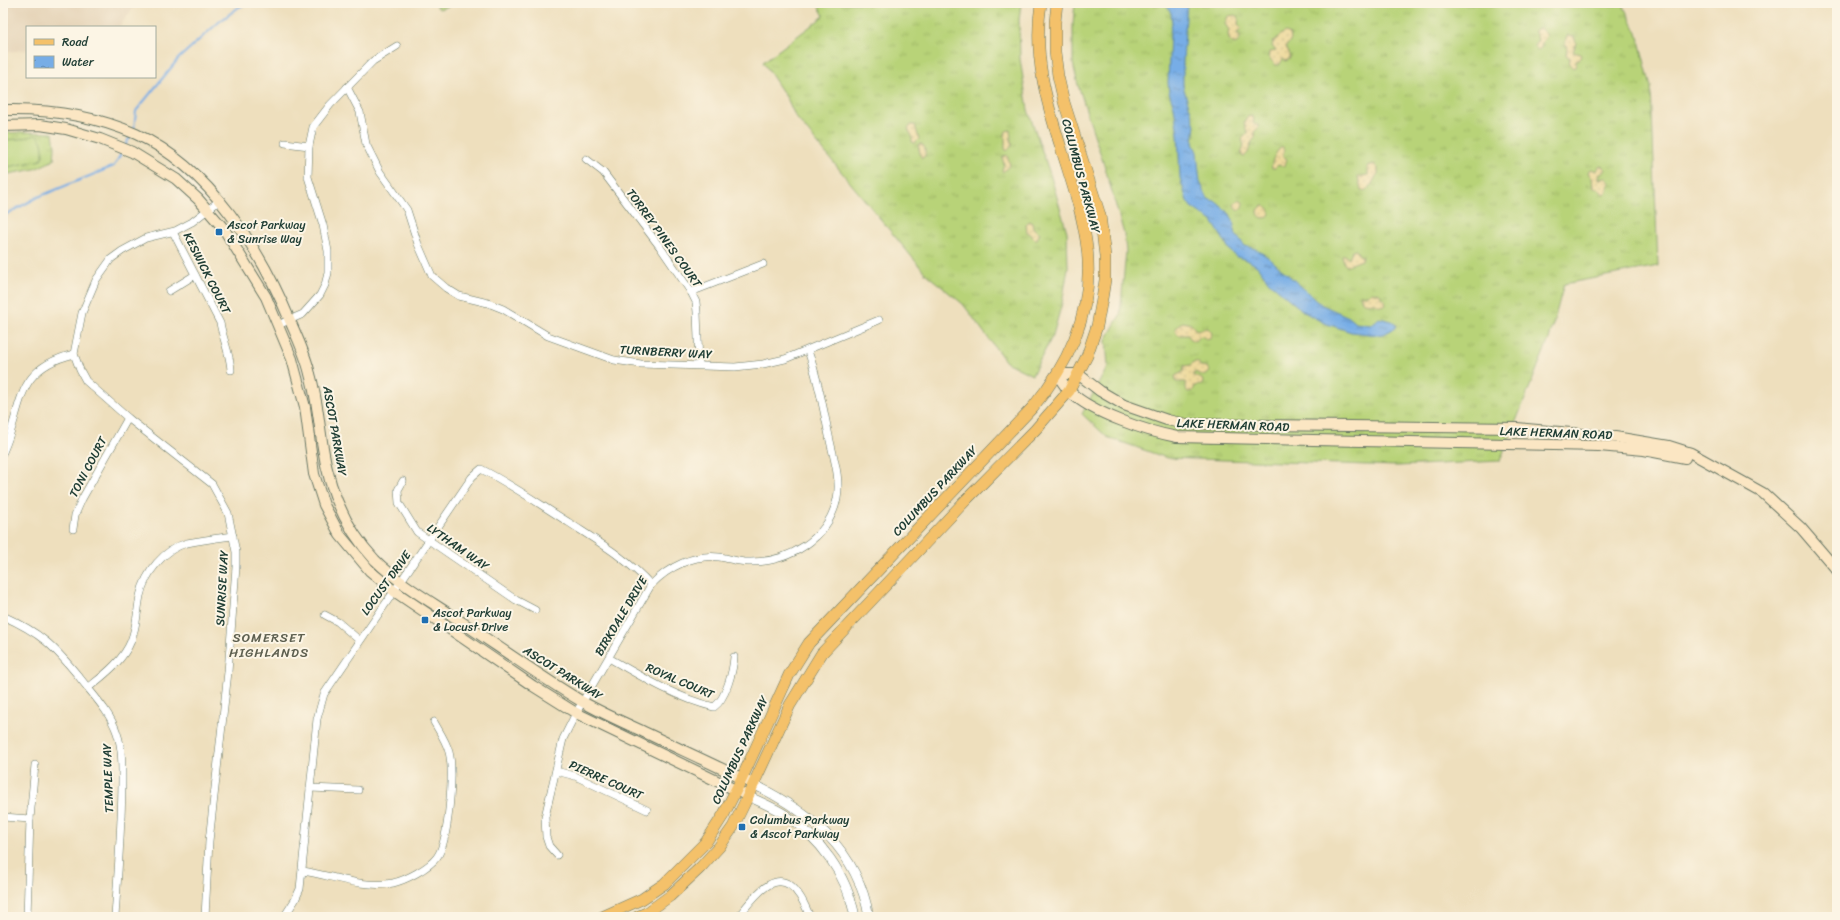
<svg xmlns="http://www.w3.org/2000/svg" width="1840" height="920" viewBox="0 0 1840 920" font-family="Sriracha,sans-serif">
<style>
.built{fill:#e4d2b5}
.grass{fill:url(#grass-tufts);stroke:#6c8856}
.sand{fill:url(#sand-dots);stroke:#868c69}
.garden{fill:#b8d378;stroke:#6c8856}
.water{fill:url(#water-ripples);stroke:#4b758d}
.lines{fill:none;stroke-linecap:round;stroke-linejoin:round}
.stream{stroke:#77ade6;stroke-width:2}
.minor-casing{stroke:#677664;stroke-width:8}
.tertiary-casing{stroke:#677664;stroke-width:10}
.secondary-casing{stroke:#677664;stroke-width:12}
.primary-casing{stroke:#677664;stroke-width:12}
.minor{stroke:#fff;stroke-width:7}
.tertiary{stroke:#fff;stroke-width:9}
.secondary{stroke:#fbe6c3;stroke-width:10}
.primary{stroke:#f4c16a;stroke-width:11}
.poi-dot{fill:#1f6fb2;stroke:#fcf5e5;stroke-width:1.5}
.labels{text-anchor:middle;stroke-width:4;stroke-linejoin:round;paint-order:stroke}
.street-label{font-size:12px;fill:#1f3d34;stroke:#fcf5e5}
.poi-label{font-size:12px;fill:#1f3d34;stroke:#fcf5e5;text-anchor:start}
.neighbourhood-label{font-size:13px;letter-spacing:1px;fill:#5e6050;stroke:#fcf5e5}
</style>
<defs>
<pattern id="grass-tufts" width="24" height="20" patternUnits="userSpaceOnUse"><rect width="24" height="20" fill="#b8d378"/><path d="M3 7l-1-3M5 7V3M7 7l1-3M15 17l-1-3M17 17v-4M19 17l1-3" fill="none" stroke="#9eb668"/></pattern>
<pattern id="sand-dots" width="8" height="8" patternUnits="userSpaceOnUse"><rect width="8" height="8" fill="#eeda9e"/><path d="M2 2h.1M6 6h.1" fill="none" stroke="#ccbc89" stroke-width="1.8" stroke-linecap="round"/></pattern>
<pattern id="water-ripples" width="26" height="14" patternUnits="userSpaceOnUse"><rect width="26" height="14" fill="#77ade6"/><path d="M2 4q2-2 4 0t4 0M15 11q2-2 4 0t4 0" fill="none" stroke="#618ebb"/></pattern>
</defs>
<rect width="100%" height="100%" fill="#fcf5e5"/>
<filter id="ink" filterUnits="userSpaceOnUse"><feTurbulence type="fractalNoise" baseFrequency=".025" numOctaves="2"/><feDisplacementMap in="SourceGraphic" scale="8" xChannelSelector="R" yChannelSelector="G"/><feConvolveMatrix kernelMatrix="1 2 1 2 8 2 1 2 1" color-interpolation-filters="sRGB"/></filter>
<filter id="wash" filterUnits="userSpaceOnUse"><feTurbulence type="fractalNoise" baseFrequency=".012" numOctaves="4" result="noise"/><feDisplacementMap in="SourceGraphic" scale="16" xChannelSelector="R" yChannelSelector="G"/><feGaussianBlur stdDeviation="0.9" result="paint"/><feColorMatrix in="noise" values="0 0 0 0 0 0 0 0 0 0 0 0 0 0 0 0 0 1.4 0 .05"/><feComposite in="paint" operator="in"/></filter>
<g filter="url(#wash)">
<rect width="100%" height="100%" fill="#eedfbd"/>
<path class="built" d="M3 3H137L119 27H27V50L3 52Z"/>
<g class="grass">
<path d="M434 3H459L439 9Z"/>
<path d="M817 3H1021L1019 20 1020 59 1028 110 1051 177 1067 232 1068 268 1062 303 1053 335 1032 375 1006 362 963 304 926 274 795 116 788 100 763 62 824 16Z"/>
<path d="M1075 3H1622L1637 33 1651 87 1658 266 1564 284 1549 339 1500 461 1397 466 1167 458 1107 437 1082 414 1108 366 1106 340 1120 315 1126 251 1124 234 1106 171 1078 85 1073 63V24Z"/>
<path d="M22 132 53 133 55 147 54 160 35 169 3 175V133Z"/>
</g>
<g class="sand">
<path d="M1235 15 1239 18 1238 25 1242 29 1236 34 1240 36V40L1235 44C1228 41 1227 36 1229 30L1225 24 1228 16Z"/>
<path d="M1540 28 1547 35 1542 43 1541 48 1537 51 1535 45 1538 39 1535 33V30Z"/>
<path d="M1286 32 1290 34 1291 39 1286 47 1290 55V58L1286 61 1283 59 1280 64 1276 65 1268 57 1270 52 1276 51 1272 46 1273 42 1283 33Z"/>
<path d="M1567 35 1574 36 1576 43 1573 52 1581 54 1582 56 1580 59 1576 60V66L1573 68 1569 64 1570 58 1566 55 1567 49 1565 42Z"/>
<path d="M1252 116 1254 119 1253 123 1258 125 1259 127 1254 132 1255 138C1247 145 1252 153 1243 157L1241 154 1244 146 1242 139 1248 133C1245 127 1242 123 1247 117Z"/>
<path d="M911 125H915L919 139 915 143 912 142V136L908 129Z"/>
<path d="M1010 130 1012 146 1007 151 1005 149V134L1006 131Z"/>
<path d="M921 144C925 145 926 152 925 156L922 158 921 157 918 145Z"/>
<path d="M1282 146 1284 150 1283 156 1287 159 1285 165 1282 166 1278 165 1275 168H1272C1270 162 1277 150 1282 146Z"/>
<path d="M1007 155 1010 165 1003 172 1002 170 1004 164 1002 157Z"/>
<path d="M1374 164 1378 168V174C1372 180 1372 191 1361 191L1358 177 1368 175V166Z"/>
<path d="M1600 166 1604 167 1606 170 1599 175V179L1606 178 1610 182 1606 193 1603 194 1598 188H1593L1592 178 1588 173 1589 170 1592 169 1596 171Z"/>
<circle cx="1239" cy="205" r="4.5"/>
<circle cx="1264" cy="212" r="6"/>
<path d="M1029 221 1032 223 1033 228 1040 233 1037 239H1035L1027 232 1026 225Z"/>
<path d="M1356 250 1359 255 1363 257 1362 260 1349 265 1344 264 1342 256 1345 255 1349 258 1352 251Z"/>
<path d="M1372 292 1380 294 1381 298 1385 300 1386 305 1380 306 1374 303 1367 304 1362 301 1360 295H1368Z"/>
<path d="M1183 322 1191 324 1196 330 1208 328 1212 333 1211 337 1207 339 1201 336 1195 341 1191 340 1188 335H1178L1175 330 1179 324Z"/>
<path d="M1194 362H1198L1200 366 1207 367 1210 372 1205 376 1195 372 1193 375 1202 379 1203 382 1202 385 1195 386 1193 391 1188 392 1186 390V382H1176L1175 376 1183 372 1184 366 1190 365Z"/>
</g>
<path class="garden" d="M36 135C43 139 45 152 41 160L3 168V140L20 139Z"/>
<path class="water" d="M1162 3H1187L1183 61V86L1195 125 1193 143 1197 152 1200 182 1208 199 1215 201 1230 214 1233 221 1236 235 1245 246 1256 249 1269 258 1322 305 1349 317 1356 323 1371 325 1379 318 1392 321 1396 324 1395 328 1384 334 1376 335 1351 332 1324 323 1304 312 1269 282 1257 266 1247 260 1237 257 1231 252 1212 221 1191 207 1187 201 1180 178 1178 135 1174 107 1169 92 1168 83 1170 33 1172 23 1171 13 1167 6Z"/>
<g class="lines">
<g class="stream">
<path d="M134 129 136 111 179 58 219 22 239 7 248 3"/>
<path d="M125 146 131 135"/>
<path d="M3 216 38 197 114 166 122 152"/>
</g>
</g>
</g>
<g filter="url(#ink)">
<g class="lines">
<g class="minor-casing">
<g id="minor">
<path d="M347 87 360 112 366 144 380 172 407 210 418 244 432 276 446 288 459 296 488 303 503 309 548 336 614 360 641 364 735 367 763 364 785 359 879 320"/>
<path d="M285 143 309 146"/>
<path d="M586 159 603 172 660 247 691 292 696 302 697 312 699 365"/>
<path d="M173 232 220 323C223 339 230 354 231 370"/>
<path d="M169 291 195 275"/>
<path d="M691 292 763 264"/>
<path d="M278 325 303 314 320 295 325 285 328 273V251L323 225 308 177 309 146 313 127 330 105 373 61 397 46"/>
<path d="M3 452C24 406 13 369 74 354"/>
<path d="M403 481 398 490 399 503 417 532 516 600 535 610"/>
<path d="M73 529 75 515 82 499 128 418"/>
<path d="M325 615 338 622 359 640"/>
<path d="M3 616C41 633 54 646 80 678 93 695 110 712 117 733 122 747 122 763 122 778 122 824 118 871 115 917"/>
<path d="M609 658C642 677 677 698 714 707 726 699 733 671 734 657"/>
<path d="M88 688C104 675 123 661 131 641 137 626 137 611 140 596 145 573 164 549 187 543 202 540 218 538 233 536"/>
<path d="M556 771 575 776 647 810"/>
<path d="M310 788 358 790"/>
<path d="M3 817 30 819"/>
<path d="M557 855 549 846 546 837 545 817 563 739 576 713 651 585C668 567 694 554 719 557 728 558 739 562 748 562 789 563 828 539 837 499 841 478 833 456 829 436 823 407 818 378 808 351"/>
<path d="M302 871C331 875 363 889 393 883 406 880 429 868 437 857 449 841 454 771 449 752 446 741 439 731 434 722"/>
<path d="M27 917 30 819 35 765"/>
<path d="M205 917 209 841 228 672 236 567V552L228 513 212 484 128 418 86 381 80 370 74 354 82 313 96 280 111 259 122 251 146 238 175 231 192 222 219 201"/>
<path d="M284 917 295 900 300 889 317 719 324 694 472 477 481 469C511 484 539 504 568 522 597 541 628 559 651 585"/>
<path d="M738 917C752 900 777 861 799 895 804 902 807 910 810 917"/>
</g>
</g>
<g class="tertiary-casing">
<g id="tertiary">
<path d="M753 784C810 812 858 850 869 917"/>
<path d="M748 796C760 802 773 807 784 814 820 838 847 874 855 917"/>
</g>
</g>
<g class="secondary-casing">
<g id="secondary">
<path d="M3 110C48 109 94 115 136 134 210 168 261 250 291 323 298 339 306 356 310 374 317 398 319 423 323 448 329 490 346 529 375 560 399 584 435 604 463 623 502 649 541 677 581 701 600 712 620 721 640 730 677 748 716 765 753 784"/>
<path d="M3 126 40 125 66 129 100 139 132 152 176 179 198 199 224 229 266 297 292 359 305 407 314 474 324 505 340 535 370 571 394 591 428 614 533 686 576 713 748 796"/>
<path d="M1057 374H1078L1100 391 1124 405 1167 420 1186 424 1517 428 1615 437 1669 446 1691 453 1763 493 1801 528 1837 570"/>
<path d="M1057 374C1061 380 1065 387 1070 392 1094 414 1146 431 1177 437L1599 446 1644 450 1685 458"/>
</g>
</g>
<g class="primary-casing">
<g id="primary">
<path d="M602 917 642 899 664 884 706 842 724 814 742 778 789 675 809 643 1033 407C1071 361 1094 308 1087 248 1083 215 1072 183 1062 151 1046 101 1033 56 1041 3"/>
<path d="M637 917 648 912 670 896 700 868 719 847 733 827 748 796 790 705 822 653 966 500 1035 430 1069 391 1087 356 1097 326 1102 299 1105 280V256L1100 215 1064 102 1058 76 1055 52V22L1057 3"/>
</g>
</g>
<use href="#minor" class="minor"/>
<use href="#tertiary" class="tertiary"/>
<use href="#secondary" class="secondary"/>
<use href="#primary" class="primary"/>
</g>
</g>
<g class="poi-dot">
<rect x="215" y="228" width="8" height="8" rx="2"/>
<rect x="421" y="616" width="8" height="8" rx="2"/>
<rect x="738" y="823" width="8" height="8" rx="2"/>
</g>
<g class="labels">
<g class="street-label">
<text transform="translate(1081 176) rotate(75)" y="4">COLUMBUS PARKWAY</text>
<text transform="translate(664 238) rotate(54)" y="4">TORREY PINES COURT</text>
<text transform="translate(207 273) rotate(63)" y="4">KESWICK COURT</text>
<text transform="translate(666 352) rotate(3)" y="4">TURNBERRY WAY</text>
<text transform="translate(1233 425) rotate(2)" y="4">LAKE HERMAN ROAD</text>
<text transform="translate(335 431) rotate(80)" y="4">ASCOT PARKWAY</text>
<text transform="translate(1556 433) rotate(2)" y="4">LAKE HERMAN ROAD</text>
<text transform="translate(88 467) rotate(-62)" y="4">TONI COURT</text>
<text transform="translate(935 491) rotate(-47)" y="4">COLUMBUS PARKWAY</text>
<text transform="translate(458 547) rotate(35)" y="4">LYTHAM WAY</text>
<text transform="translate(386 583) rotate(-54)" y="4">LOCUST DRIVE</text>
<text transform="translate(222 588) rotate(-87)" y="4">SUNRISE WAY</text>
<text transform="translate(621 616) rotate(-59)" y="4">BIRKDALE DRIVE</text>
<text transform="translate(563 673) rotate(32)" y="4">ASCOT PARKWAY</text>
<text transform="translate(680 681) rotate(23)" y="4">ROYAL COURT</text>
<text transform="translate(740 750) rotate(-65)" y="4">COLUMBUS PARKWAY</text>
<text transform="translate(108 778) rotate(-92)" y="4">TEMPLE WAY</text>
<text transform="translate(606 780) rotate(24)" y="4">PIERRE COURT</text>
</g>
<g class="poi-label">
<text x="227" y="229">Ascot Parkway<tspan x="227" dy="14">&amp; Sunrise Way</tspan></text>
<text x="433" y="617">Ascot Parkway<tspan x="433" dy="14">&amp; Locust Drive</tspan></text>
<text x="750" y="824">Columbus Parkway<tspan x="750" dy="14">&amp; Ascot Parkway</tspan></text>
</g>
<g class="neighbourhood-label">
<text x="269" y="642">SOMERSET<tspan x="269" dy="15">HIGHLANDS</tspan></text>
</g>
</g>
<rect width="1840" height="920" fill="none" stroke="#fcf5e5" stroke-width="16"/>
<rect x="26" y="26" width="130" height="52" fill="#fcf5e5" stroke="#a4ab9e"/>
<rect x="34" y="39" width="20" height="6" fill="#f4c16a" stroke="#a4ab9e"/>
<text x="62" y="46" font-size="12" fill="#1f3d34">Road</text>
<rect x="34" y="56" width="20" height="12" fill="url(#water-ripples)" stroke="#a4ab9e"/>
<text x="62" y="66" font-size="12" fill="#1f3d34">Water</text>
</svg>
